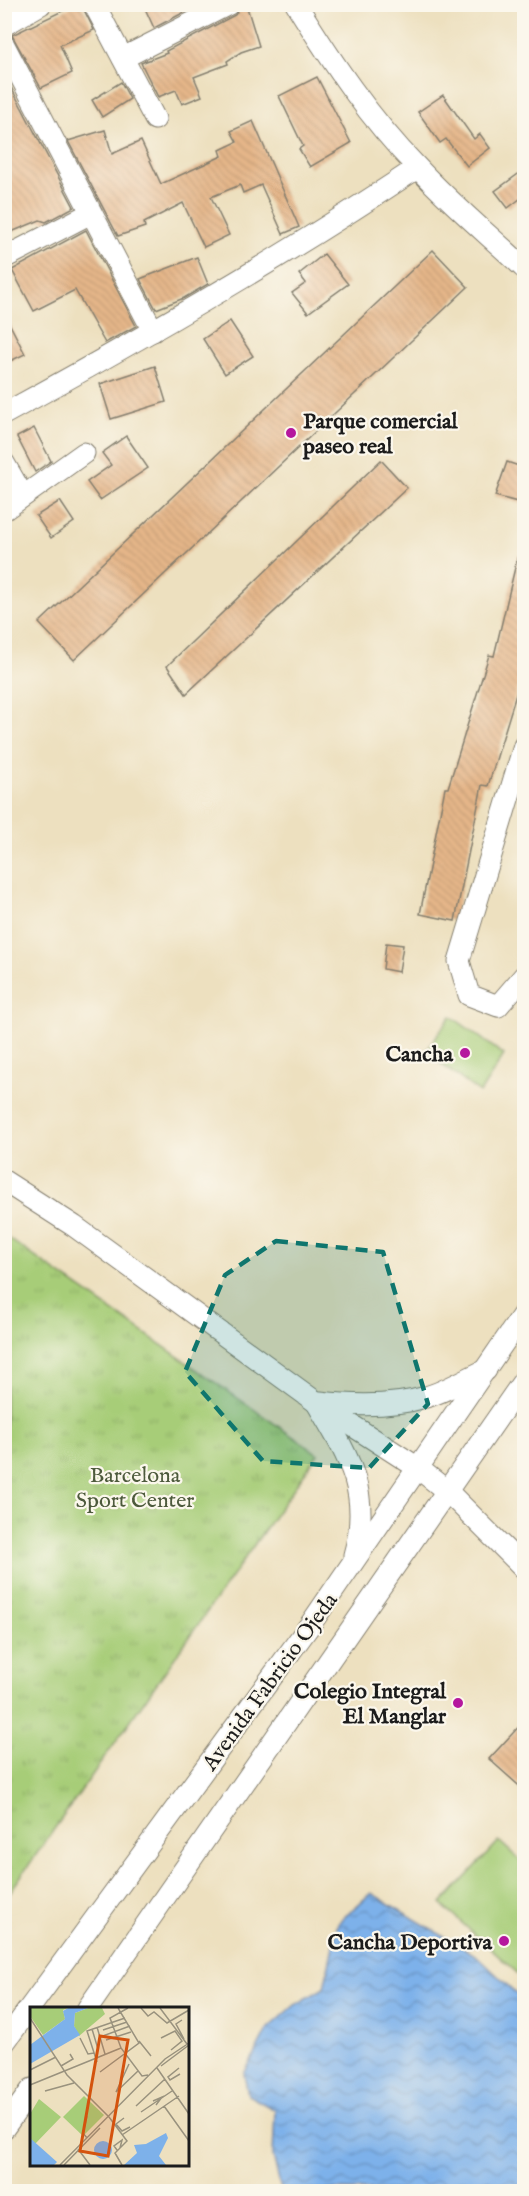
<svg xmlns="http://www.w3.org/2000/svg" width="529" height="2196" viewBox="0 0 529 2196" font-family="'IM FELL English',serif">
<style>
.green{fill:#a7cd78;stroke:#62744a;stroke-width:1.5}
.park{fill:url(#park-tufts);stroke:#62744a;stroke-width:1.5}
.water{fill:url(#water-waves);stroke:#4c6683;stroke-width:1.5}
.building{fill:url(#building-back-hatch)}
.lines{fill:none;stroke-linecap:round;stroke-linejoin:round}
.minor-casing{stroke:#847e6e;stroke-width:23}
.minor{stroke:#fff;stroke-width:21}
.marked{fill:#0f766e;fill-opacity:0.2;stroke:#0f766e;stroke-width:4.5;stroke-dasharray:12 8;stroke-linejoin:round}
.poi-dot{fill:#b5179e;stroke:#fbf7ec;stroke-width:2}
.labels{text-anchor:middle;stroke-width:4.5;stroke-linejoin:round;paint-order:stroke}
.poi-label{font-size:22px;font-weight:bold;fill:#1c1c1c;stroke:#fbf7ec;text-anchor:end}
.park-label{font-size:22px;fill:#4d5a3c;stroke:#fbf7ec}
.street-label{font-size:22px;fill:#1c1c1c;stroke:#fbf7ec}
.inset-road{fill:none;stroke:#99927e;stroke-width:1.5}
.view{fill:#d4530e;fill-opacity:0.15;stroke:#d4530e;stroke-width:3}
.inset-edge{fill:none;stroke:#1c1c1c;stroke-width:3}
</style>
<defs>
<pattern id="park-tufts" width="24" height="20" patternUnits="userSpaceOnUse" patternTransform="scale(1.5)"><rect width="24" height="20" fill="#a7cd78"/><path d="M3 7l-1-3M5 7V3M7 7l1-3M15 17l-1-3M17 17v-4M19 17l1-3" fill="none" stroke="#8faf67"/></pattern>
<pattern id="water-waves" width="16" height="10" patternUnits="userSpaceOnUse" patternTransform="scale(1.5)"><rect width="16" height="10" fill="#7db1ea"/><path d="M0 5q4-4 8 0t8 0" fill="none" stroke="#668fbd"/></pattern>
<pattern id="building-back-hatch" width="6" height="6" patternUnits="userSpaceOnUse" patternTransform="scale(1.5)"><rect width="6" height="6" fill="#e5b689"/><path d="M-1 5l2 2M0 0l6 6M5-1l2 2" fill="none" stroke="#c49c76"/></pattern>
</defs>
<rect width="100%" height="100%" fill="#fbf7ec"/>
<filter id="ink" filterUnits="userSpaceOnUse"><feTurbulence type="fractalNoise" baseFrequency=".0167" numOctaves="2"/><feDisplacementMap in="SourceGraphic" scale="12" xChannelSelector="R" yChannelSelector="G"/><feConvolveMatrix kernelMatrix="1 2 1 2 8 2 1 2 1" color-interpolation-filters="sRGB"/></filter>
<filter id="wash" filterUnits="userSpaceOnUse"><feTurbulence type="fractalNoise" baseFrequency=".008" numOctaves="4" result="noise"/><feDisplacementMap in="SourceGraphic" scale="24" xChannelSelector="R" yChannelSelector="G"/><feGaussianBlur stdDeviation="1.35" result="paint"/><feColorMatrix in="noise" values="0 0 0 0 0 0 0 0 0 0 0 0 0 0 0 0 0 1.4 0 .05"/><feComposite in="paint" operator="in"/></filter>
<g filter="url(#wash)">
<rect width="100%" height="100%" fill="#ede0bf"/>
<g class="green">
<path d="M451 1016 504 1055 480 1093 425 1052Z"/>
<path d="M499 1841 524 1864V1979L441 1904Z"/>
</g>
<path class="park" d="M5 1236 318 1454 5 1899Z"/>
<path class="water" d="M371 1893 477 1956 524 2001V2191L281 2190 273 2155 275 2110 248 2095 244 2074 267 2030 295 2005 324 1988 338 1923Z"/>
<g id="blocks">
<g class="building">
<path d="M77 4H81L94 30 60 45 72 73 41 88 12 35Z"/>
<path d="M143 4H200L154 28Z"/>
<path d="M242 4H246L259 46 241 52 227 61 228 64 194 77 202 96 182 104 176 90 158 97 141 63 167 53 166 51 235 15Z"/>
<path d="M4 74 74 207 46 222 40 220 4 235Z"/>
<path d="M317 77 351 143 310 167 299 149 303 146 279 96Z"/>
<path d="M121 82 130 99 102 117 92 100Z"/>
<path d="M443 95 474 139 480 134 490 148 467 166 446 139 440 143 418 112Z"/>
<path d="M253 121 299 227 283 234 261 185 243 193 240 185 211 197 229 235 204 247 183 203 144 223 145 227 118 236 68 141 105 130 112 154 141 141 161 184 222 156 220 150 237 142 231 131Z"/>
<path d="M525 169V195L508 208 495 191Z"/>
<path d="M86 230 136 326 105 343 75 290 34 311 12 270Z"/>
<path d="M433 250 468 287 74 660 39 623Z"/>
<path d="M324 254 348 284 308 313 292 293 306 283 299 274Z"/>
<path d="M197 257 208 284 184 298 156 309 140 279Z"/>
<path d="M4 313 25 354 4 364Z"/>
<path d="M230 321 253 356 225 374 203 339Z"/>
<path d="M155 366 166 402 111 419 100 384Z"/>
<path d="M34 428 51 461 35 472 17 437Z"/>
<path d="M126 436 148 468 100 500 87 482 111 465 102 453Z"/>
<path d="M381 460 407 488 186 694 167 666Z"/>
<path d="M507 462 525 468V504L495 496Z"/>
<path d="M60 501 74 522 51 538 36 516Z"/>
<path d="M518 555H525V665L488 786 482 785 455 921 420 914 445 788H448L489 655 494 656Z"/>
<path d="M386 943 403 945 399 972 383 969Z"/>
<path d="M525 1720V1791L489 1759Z"/>
</g>
</g>
</g>
<g filter="url(#ink)">
<use href="#blocks" fill-opacity="0" stroke="#847e6e" stroke-width="1.5"/>
<g class="lines">
<g class="minor-casing">
<g id="minor">
<path d="M94 4 155 119"/>
<path d="M296 4C332 62 369 118 417 167 450 203 489 235 524 268"/>
<path d="M4 25 41 4"/>
<path d="M4 45 153 331"/>
<path d="M123 58 229 4"/>
<path d="M4 258 91 213"/>
<path d="M4 414C145 337 284 257 417 168"/>
<path d="M4 463 23 496"/>
<path d="M4 510 84 453"/>
<path d="M524 746 459 961 469 995 498 1006 524 976"/>
<path d="M4 1181 74 1226 316 1402 418 1468 448 1492 524 1568"/>
<path d="M320 1402C355 1406 392 1407 426 1397 447 1391 467 1378 486 1370"/>
<path d="M318 1405C348 1456 372 1493 354 1555"/>
<path d="M88 2008 524 1380"/>
<path d="M4 2043 310 1625 524 1313"/>
<path d="M4 2128 32 2089"/>
</g>
</g>
<use href="#minor" class="minor"/>
</g>
</g>
<path class="marked" d="M276 1241 383 1252 428 1404 369 1468 263 1461 185 1372 225 1275Z"/>
<g class="poi-dot">
<circle cx="291" cy="433" r="6"/>
<circle cx="465" cy="1053" r="6"/>
<circle cx="458" cy="1703" r="6"/>
<circle cx="504" cy="1941" r="6"/>
</g>
<g class="labels">
<g class="poi-label">
<text x="303" y="428" text-anchor="start">Parque comercial<tspan x="303" dy="25">paseo real</tspan></text>
<text x="453" y="1061">Cancha</text>
<text x="446" y="1698">Colegio Integral<tspan x="446" dy="25">El Manglar</tspan></text>
<text x="492" y="1949">Cancha Deportiva</text>
</g>
<g class="park-label">
<text x="135" y="1482">Barcelona<tspan x="135" dy="25">Sport Center</tspan></text>
</g>
<g class="street-label">
<text transform="translate(269 1681) rotate(-54)" y="8">Avenida Fabricio Ojeda</text>
</g>
</g>
<g transform="translate(30 2007)">
<rect width="159" height="159" fill="#ede0bf"/>
<path d="M0 1H38L33 3 35 12 13 28 0 9ZM58 1H72L75 7 49 29 44 19 45 6ZM9 92 31 110 5 137 0 131V107Z" fill="#a7cd78"/>
<path d="M54 89 74 108 53 129 33 110Z" fill="#a7cd78"/>
<path d="M38 1H58L45 6 44 19 50 28 0 57V38L35 12 33 4ZM136 126 138 131 129 149 136 158H94L107 146 104 138 116 137ZM0 131 27 155 24 158H0ZM64 143a9 9 0 1 1 18 0a9 9 0 1 1-18 0Z" fill="#7db1ea"/>
<path class="inset-road" d="M98 1 80 11 91 41 112 69 118 68M111 1 118 9 124 5 137 16 159 3M130 1 157 37M0 11 37 68 79 110 97 134 85 146 92 158M152 13 146 17 154 32M67 20 75 47M62 22 68 42M73 23 97 15M70 30 100 19M50 31 58 47 64 46M131 31 145 24 152 34 141 43M76 33 101 25M109 34 121 49M67 55 57 24 95 11M99 57 86 85 108 64M31 59 43 52 40 47M131 59 159 38M127 61 159 107M149 61 138 70 140 73 150 67M0 63 26 50M70 65 109 36 88 1M0 78 91 41M15 84 44 76M123 94 132 90 126 98M106 99 135 72M134 99 159 134M111 105 142 84M57 109 53 126 57 131M94 111 86 117 92 124 100 120M92 128 149 89M48 142 60 158M87 143 84 139 92 133 90 141M30 158 135 52 159 36M34 158 70 121"/>
<path class="view" d="M70 29 98 33 78 149 50 144Z"/>
<rect width="159" height="159" class="inset-edge"/>
</g>
<rect width="529" height="2196" fill="none" stroke="#fbf7ec" stroke-width="24"/>
</svg>
